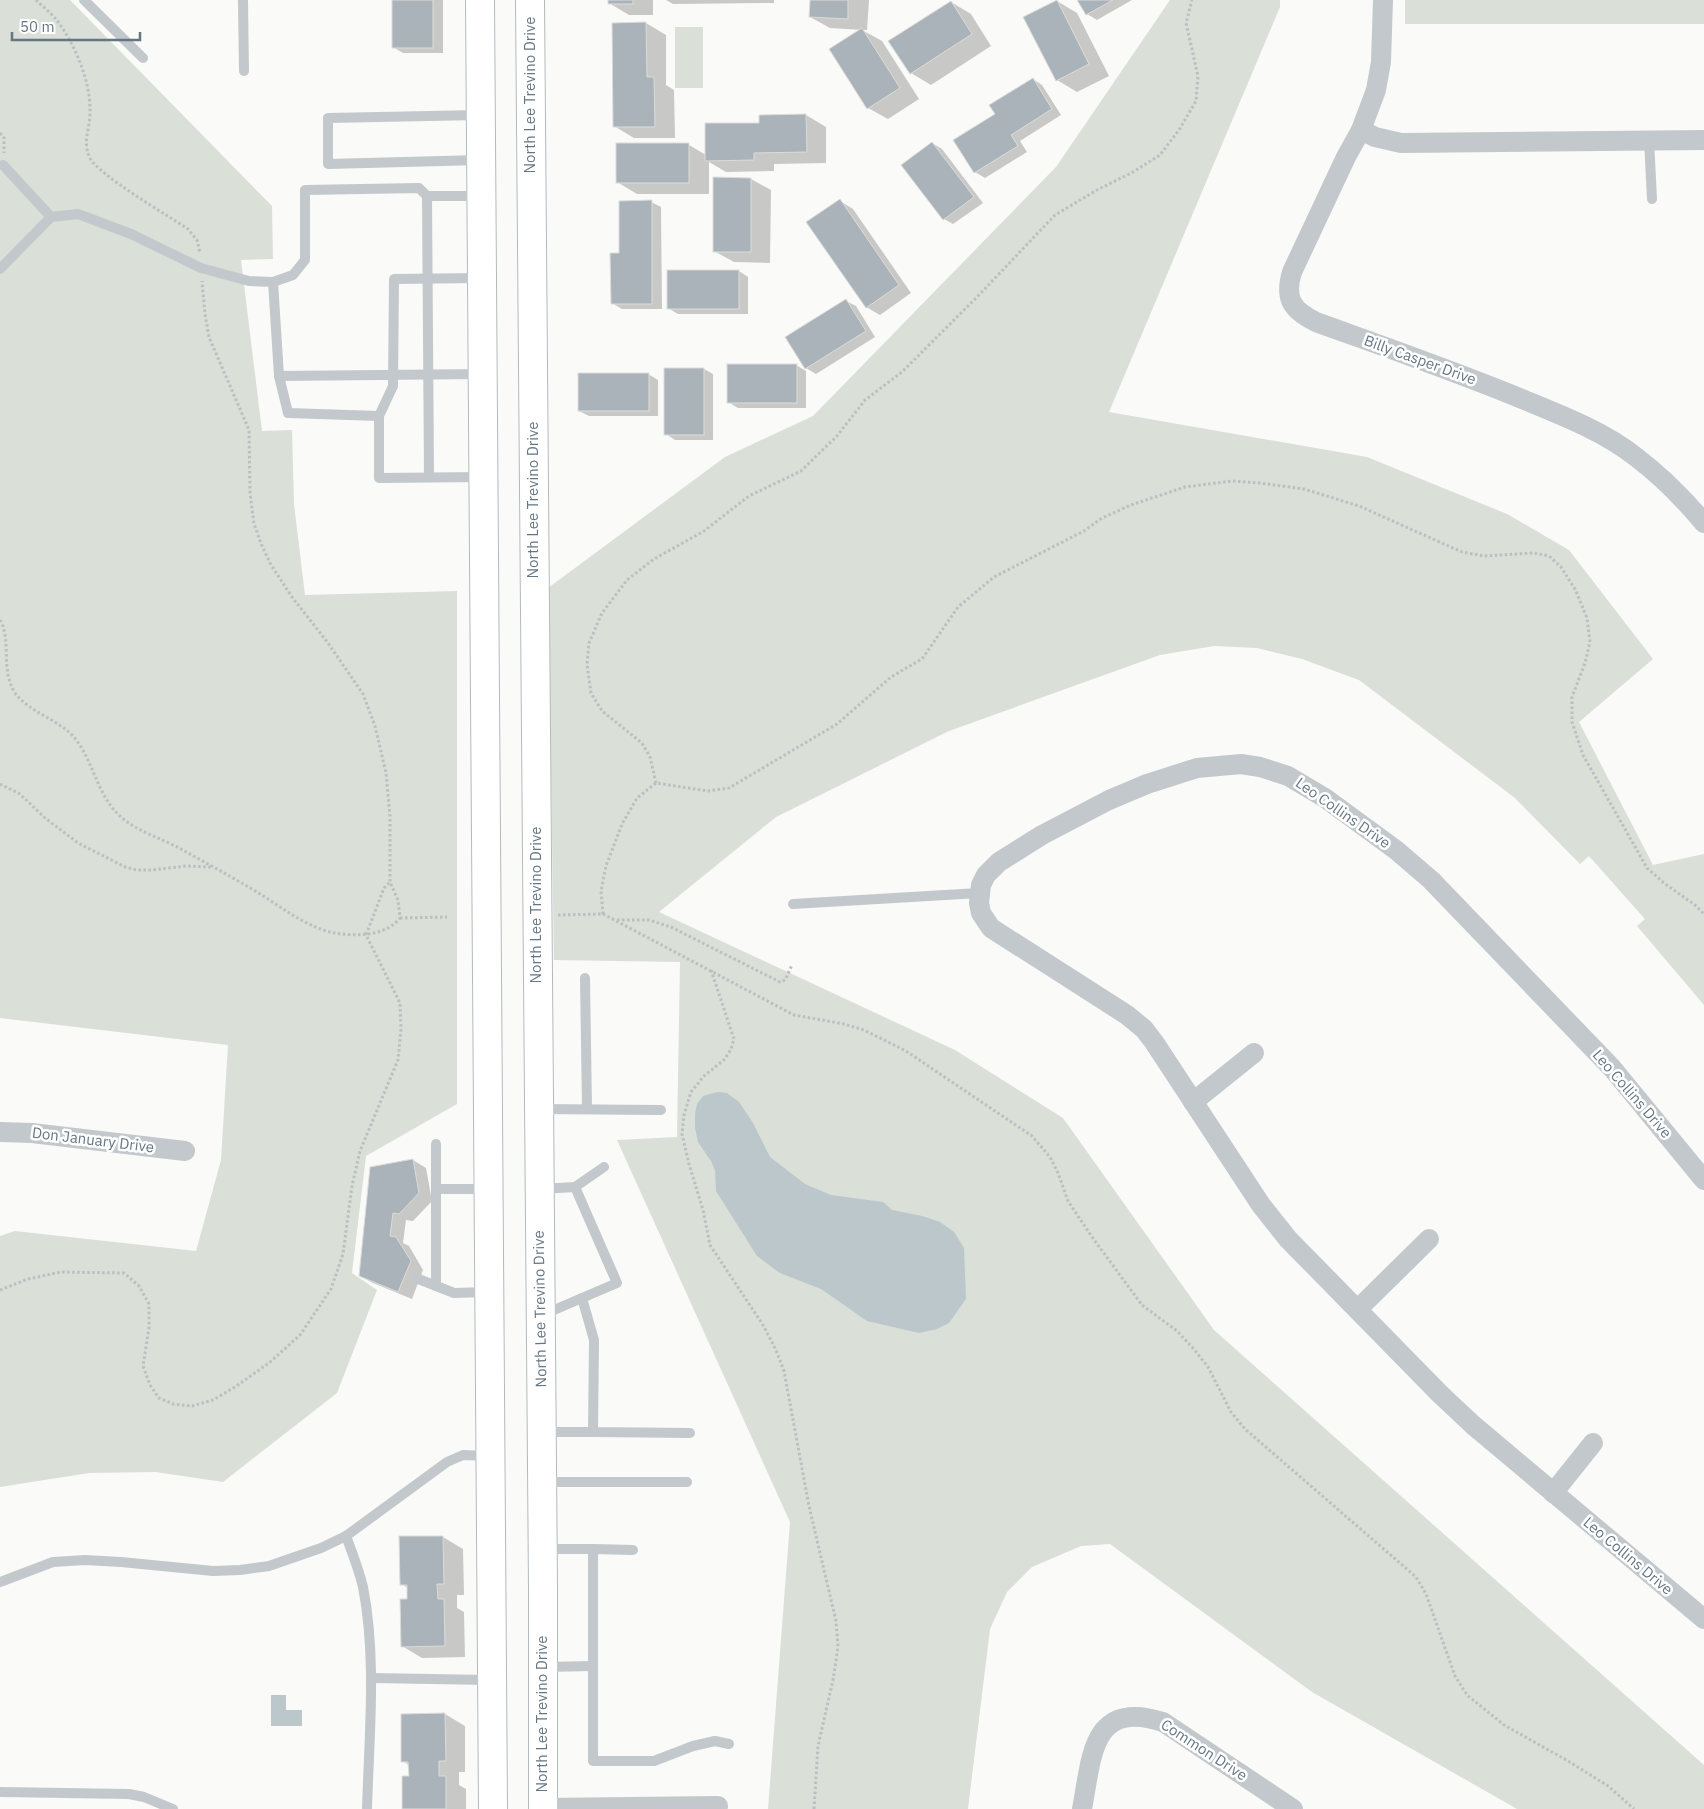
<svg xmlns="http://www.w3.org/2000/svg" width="1704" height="1809" viewBox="0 0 1704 1809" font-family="'IBM Plex Sans',sans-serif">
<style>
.green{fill:#dadfd7}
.water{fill:#bbc7cb}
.shadow{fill:#0003}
.building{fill:#aab3b9;stroke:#dcdcda}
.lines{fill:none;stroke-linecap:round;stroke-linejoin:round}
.secondary-casing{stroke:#b3babf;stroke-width:30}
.path{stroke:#bbbfc2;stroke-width:3;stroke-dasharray:2.5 2.5;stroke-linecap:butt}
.service{stroke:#c3c8cc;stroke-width:10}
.minor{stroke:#c3c8cc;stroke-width:20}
.secondary{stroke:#fff;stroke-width:28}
.labels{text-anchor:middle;stroke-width:5;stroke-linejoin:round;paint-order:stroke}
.street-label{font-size:15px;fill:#657683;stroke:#fff}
</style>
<rect width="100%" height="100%" fill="#fafaf8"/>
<g class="green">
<path d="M0 0H70L272 206 273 259 241 260 262 431 292 430 294 504 305 595 457 591V1104L366 1156 352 1273 377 1290 337 1393 223 1482 156 1472 89 1473 0 1487V1236L15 1231 196 1251 221 1160 228 1045 0 1018Z"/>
<path d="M1170 0H1280V7L1109 412 1367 457 1507 514 1569 550 1653 659 1579 722 1653 865 1704 854V1005L1637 926 1645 919 1589 856 1580 864 1515 798 1359 680 1302 659 1257 648 1214 646 1160 655 949 731 776 817 659 912 955 1050 1063 1118 1214 1330 1704 1765V1809H1517L1312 1692 1110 1544 1081 1546 1032 1567 1007 1592 990 1629 968 1809H768L790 1522 617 1140 677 1137 680 962 554 960 548 588 725 457 813 416 1056 167Z"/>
<rect x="1405" y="0" width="299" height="24"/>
<rect x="675" y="27" width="28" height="61"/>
</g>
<g class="water">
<path d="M718 1092 727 1093 739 1102 753 1123 770 1157 805 1184 831 1195 883 1202 892 1210 922 1216 940 1222 954 1232 964 1248 966 1299 949 1323 937 1329 919 1333 867 1321 821 1289 780 1273 757 1256 716 1191 715 1170 711 1161 698 1142 695 1128V1114L697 1104 703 1096Z"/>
<path d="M271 1695H286V1710H302V1726H271Z"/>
</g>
<g class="shadow">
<path d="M393 0H443V53H403L393 47Z"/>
<path d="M609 0H653V15H629L609 3Z"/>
<path d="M666 0H774V3L673 4Z"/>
<path d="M811 0H869L867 30H862L882 41 919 99 888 119 868 108 862 30 830 28 810 17Z"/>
<path d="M1079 0H1132L1097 20 1087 14Z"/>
<path d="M1057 1 1077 13 1109 76 1077 92 1057 80Z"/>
<path d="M951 2 971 14 991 46 931 85 911 73 890 42Z"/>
<path d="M646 23 666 35V85L674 90 675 138H634L614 126Z"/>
<path d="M1033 79 1042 85 1061 115 1020 141 1027 152 985 178 975 172 997 115Z"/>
<path d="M806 115 826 127V163L774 164V171L726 172 709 162V194H637L617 182 689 145 706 155 760 124V116Z"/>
<path d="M932 143 942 149 983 203 953 224 944 219Z"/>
<path d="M715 179H751L771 190 770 263 734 262 714 251Z"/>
<path d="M840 201 853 209 911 293 880 315 866 307Z"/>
<path d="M651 202 661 207 662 309H622L612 303 620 254Z"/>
<path d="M739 271 748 277V314H678L668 308Z"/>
<path d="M846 301 856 306 875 337 816 374 806 368 786 337Z"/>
<path d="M796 365 806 371V408H738L728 402Z"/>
<path d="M704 369 713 374V440H675L666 434Z"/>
<path d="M648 374 658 380V416H589L579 411Z"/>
<path d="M413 1160 426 1168 432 1201 413 1221 406 1220 403 1243 409 1246 423 1270 412 1299 373 1283 360 1276Z"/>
<path d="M443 1537 463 1549 464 1595H457V1608L464 1612 465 1657 422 1658 402 1646 408 1600V1588L401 1584 400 1538Z"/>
<path d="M445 1714 465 1726V1772H459V1785L466 1789V1809H403L410 1777V1766L403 1761Z"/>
</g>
<g class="building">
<rect x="392" y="0" width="41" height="48"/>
<rect x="608" y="0" width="25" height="4"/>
<path d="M810 0H848V19L809 17Z"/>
<path d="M1057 0 1089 64 1056 81 1023 17Z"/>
<path d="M1077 0H1113L1086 15Z"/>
<path d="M951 1 972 34 910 74 888 41Z"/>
<path d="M646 22 647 77H654L655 127H613L612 23Z"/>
<path d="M862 28 900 88 867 109 829 49Z"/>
<path d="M1033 78 1052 109 1011 135 1018 146 974 173 953 140 995 114 989 105Z"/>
<path d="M806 114 807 152 754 153V160L705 161V123H759V115Z"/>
<path d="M932 142 974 197 943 220 901 165Z"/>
<rect x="616" y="143" width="73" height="40"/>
<path d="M713 177 751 178V252H713Z"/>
<path d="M840 199 899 285 866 308 806 222Z"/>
<path d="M652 200V304H611L610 253H619V201Z"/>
<rect x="667" y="270" width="72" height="39"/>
<path d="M846 299 866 331 805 369 785 337Z"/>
<rect x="727" y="364" width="70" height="39"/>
<rect x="664" y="368" width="40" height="67"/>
<rect x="578" y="373" width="71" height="38"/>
<path d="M413 1159 419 1193 399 1214 393 1213 390 1236 396 1237 411 1261 398 1292 359 1276 370 1167Z"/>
<path d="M399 1536H443L444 1584H437L438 1599H444L445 1646 401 1647 400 1599H407V1585H400Z"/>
<path d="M445 1713 446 1761H439V1776H446V1809H402V1776H409L408 1762H401V1714Z"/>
</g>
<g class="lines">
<g class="secondary-casing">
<g id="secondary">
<path d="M480 0 493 1809"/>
<path d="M530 0 543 1588V1809"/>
</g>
</g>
<g class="path">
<path d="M36 0C42 6 50 12 55 18 75 43 91 82 90 113 90 129 82 143 90 158 97 174 170 217 188 229L197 240 200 253"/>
<path d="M0 133 4 138V153"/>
<path d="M0 620C12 641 0 669 15 693 29 712 57 719 73 736 94 760 96 795 121 817 138 832 161 838 181 849 206 863 232 877 257 892 280 906 303 925 330 932 353 937 385 937 400 918L398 900 390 882V816L386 773 375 726 363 694 328 643 292 597 271 565 262 546 254 524 250 493 249 430 209 337 205 314 202 281"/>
<path d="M656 783 650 757 642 743 602 711 591 693 587 664 589 643 602 613 627 580 654 559 704 531 749 496 801 471 837 436 865 400 902 372 977 297 1055 215 1097 190 1133 172 1160 155 1179 130 1196 101 1198 76 1186 23 1192 0"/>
<path d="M0 784 20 794 45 818 78 843 125 867 137 870H152L186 866 211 867"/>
<path d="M603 914 601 891 606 866 622 824 637 798 656 783 708 791 729 788 837 724 891 677 922 659 958 607 994 577 1084 531 1102 518 1131 505 1185 487 1232 481 1260 483 1304 489 1359 506 1462 552 1484 556 1534 553 1549 556 1561 567 1575 589 1587 618 1590 642 1585 663 1572 697V722L1583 755 1647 868 1664 883 1695 905 1704 914"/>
<path d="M558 915 603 914 794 1015 844 1024 864 1030 906 1051 1032 1136 1050 1157 1058 1173 1068 1201 1092 1237 1142 1305 1177 1331 1192 1347 1208 1367 1231 1412 1245 1429 1416 1577 1426 1594 1455 1676 1467 1695 1504 1725 1568 1761 1608 1786 1634 1809"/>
<path d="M400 918 447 917"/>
<path d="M617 920H649L671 927 780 982 785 980 792 965"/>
<path d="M711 970 734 1039 731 1049 725 1059 704 1076 691 1092 684 1115 682 1134 689 1164 703 1210 710 1245 763 1325 776 1350 784 1371 809 1506 836 1621 838 1647 833 1680 818 1746 814 1809"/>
<path d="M0 1290 28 1279 61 1272 124 1273 139 1286 149 1304V1328L143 1366 150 1385 159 1398 173 1404 192 1406 213 1400 235 1387 269 1363 300 1335 331 1289 343 1254 352 1186 360 1151 398 1060 401 1029 400 1003 366 935 384 888 390 882"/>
</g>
<g class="service">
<path d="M84 0 143 58"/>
<path d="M243 0 244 71"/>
<path d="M480 115 328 118V164L480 160"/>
<path d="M1649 140 1652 199"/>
<path d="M3 165 51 217"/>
<path d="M427 196H481"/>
<path d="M0 269 51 217 78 214 131 234 201 268 249 281 273 282 293 275 305 260V190L419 188 427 196 429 477"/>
<path d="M481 278 394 279 393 386 379 416V478L483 477"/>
<path d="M273 282 279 376 288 413 379 416"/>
<path d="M279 376 481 374"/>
<path d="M793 904 979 893"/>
<path d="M585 978 587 1109"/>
<path d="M539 1109 661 1110"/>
<path d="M436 1144V1286"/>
<path d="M436 1189H487"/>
<path d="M541 1189 575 1187"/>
<path d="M416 1278 454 1293 487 1292"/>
<path d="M582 1298 594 1340 593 1432 690 1433"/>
<path d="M541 1311 554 1310 617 1283 575 1187 604 1167"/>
<path d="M542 1432H593"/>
<path d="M543 1482H687"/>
<path d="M346 1536C352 1552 359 1570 363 1587 377 1659 369 1736 367 1809"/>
<path d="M543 1549H593V1761H654L693 1746 715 1741 729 1744"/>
<path d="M593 1549 633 1550"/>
<path d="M0 1582 53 1562 85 1560 121 1562 213 1571 240 1570 269 1566 321 1548 346 1536 447 1462 463 1455 488 1456"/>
<path d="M544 1667 593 1666"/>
<path d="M371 1678 490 1680"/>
<path d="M0 1792 129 1794 144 1797 173 1809"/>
</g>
<g class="minor">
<path d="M1383 0 1381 62 1376 90 1361 130 1346 157 1292 272C1284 299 1292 310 1316 322 1385 347 1454 371 1522 399 1561 415 1603 431 1636 457 1661 476 1684 499 1704 523"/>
<path d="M1361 130 1375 137 1401 143 1704 140"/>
<path d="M1193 1102 1254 1053"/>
<path d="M0 1132 32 1133 185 1151"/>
<path d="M1704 1180 1612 1068 1431 880 1396 850 1325 798 1288 776 1260 767 1241 764 1197 768 1147 784 1109 800 1042 835 999 862 986 875 981 885 979 903 981 913 991 928 1127 1015 1144 1029 1154 1042 1261 1205 1288 1239 1440 1394 1473 1425 1704 1619"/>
<path d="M1358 1309 1429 1239"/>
<path d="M1553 1493 1593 1443"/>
<path d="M543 1808 718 1806"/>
<path d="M1082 1809C1092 1757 1091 1699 1163 1722L1293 1809"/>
</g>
<use href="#secondary" class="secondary"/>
</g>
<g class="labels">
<g class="street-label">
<text transform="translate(530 95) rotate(-90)" y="5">North Lee Trevino Drive</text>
<text transform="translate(1420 360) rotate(20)" y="5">Billy Casper Drive</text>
<text transform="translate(533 500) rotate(-90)" y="5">North Lee Trevino Drive</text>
<text transform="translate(1343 813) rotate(35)" y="5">Leo Collins Drive</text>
<text transform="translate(536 905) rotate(-90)" y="5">North Lee Trevino Drive</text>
<text transform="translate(1632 1094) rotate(49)" y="5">Leo Collins Drive</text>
<text transform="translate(93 1140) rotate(7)" y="5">Don January Drive</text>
<text transform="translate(540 1309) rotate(-91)" y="5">North Lee Trevino Drive</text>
<text transform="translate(1628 1556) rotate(40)" y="5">Leo Collins Drive</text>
<text transform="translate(542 1714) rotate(-90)" y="5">North Lee Trevino Drive</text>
<text transform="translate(1204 1750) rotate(33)" y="5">Common Drive</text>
</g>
</g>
<path d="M12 32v8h128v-8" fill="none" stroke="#657683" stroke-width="2.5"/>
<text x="20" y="32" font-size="15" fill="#657683" stroke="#ffffff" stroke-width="4" paint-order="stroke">50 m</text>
</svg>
